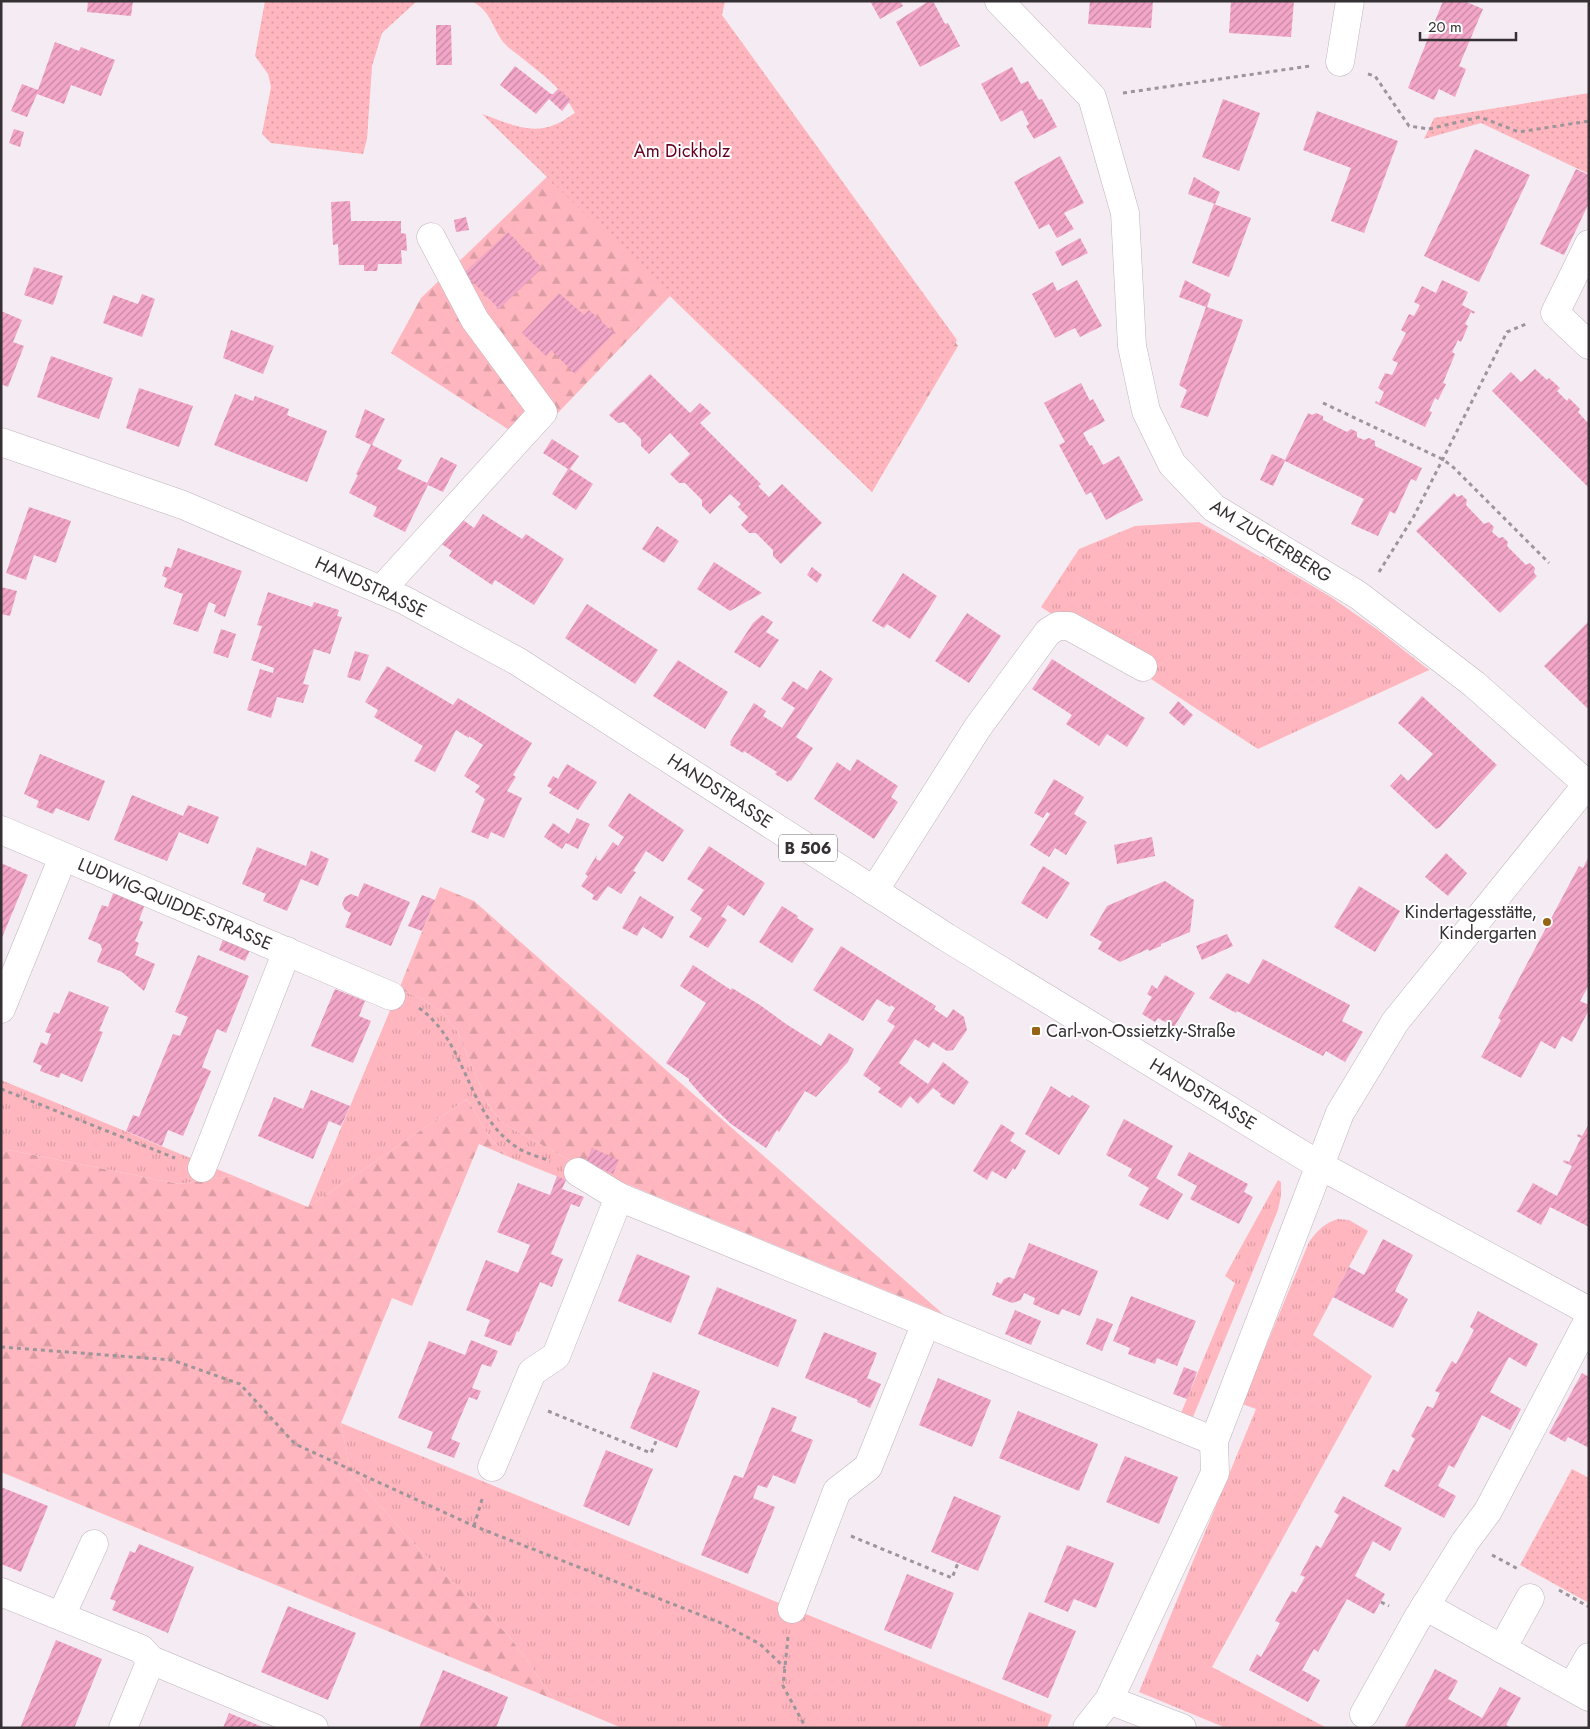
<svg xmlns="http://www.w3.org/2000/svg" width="1590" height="1729" viewBox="0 0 1590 1729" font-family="Jost,sans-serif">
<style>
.grass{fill:url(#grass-tufts)}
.forest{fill:url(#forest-firs)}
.park{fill:url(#park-dots)}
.building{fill:url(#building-hatch)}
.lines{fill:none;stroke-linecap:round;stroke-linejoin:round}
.minor-casing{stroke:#bfb5bd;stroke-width:29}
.major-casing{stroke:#bfb5bd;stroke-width:29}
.path{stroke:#9c959a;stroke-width:3;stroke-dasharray:4 4;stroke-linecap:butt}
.minor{stroke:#fff;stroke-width:28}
.major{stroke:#fff;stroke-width:28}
.poi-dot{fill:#956515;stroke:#fff;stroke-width:2}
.labels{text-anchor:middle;stroke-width:4;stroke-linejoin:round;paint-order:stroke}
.shield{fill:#fff;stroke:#716e70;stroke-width:1}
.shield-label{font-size:16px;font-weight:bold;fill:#343033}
.park-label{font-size:18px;fill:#650021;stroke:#fff}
.street-label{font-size:18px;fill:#343033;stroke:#fff}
.poi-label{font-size:18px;fill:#343033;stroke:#fff;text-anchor:end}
</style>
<defs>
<pattern id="grass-tufts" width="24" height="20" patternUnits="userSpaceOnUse" patternTransform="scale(1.25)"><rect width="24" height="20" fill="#ffb6be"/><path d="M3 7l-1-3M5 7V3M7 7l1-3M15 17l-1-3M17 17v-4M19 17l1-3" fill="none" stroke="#db9da4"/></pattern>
<pattern id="forest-firs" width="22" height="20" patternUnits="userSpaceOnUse" patternTransform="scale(1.25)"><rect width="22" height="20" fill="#ffb6be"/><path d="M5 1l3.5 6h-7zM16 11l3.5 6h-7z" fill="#db9da4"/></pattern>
<pattern id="park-dots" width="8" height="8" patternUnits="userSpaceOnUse" patternTransform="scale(1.25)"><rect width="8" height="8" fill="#ffb6be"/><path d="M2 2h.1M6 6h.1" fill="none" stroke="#db9da4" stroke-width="1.8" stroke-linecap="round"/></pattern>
<pattern id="building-hatch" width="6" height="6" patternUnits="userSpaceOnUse" patternTransform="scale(1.25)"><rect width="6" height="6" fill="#f3a6c8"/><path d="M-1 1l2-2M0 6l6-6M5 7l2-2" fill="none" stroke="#c688a3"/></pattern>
</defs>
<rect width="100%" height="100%" fill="#f5ebf3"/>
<g class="grass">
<path d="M1199 522 1261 557 1262 556 1331 597 1378 630 1429 670 1258 749 1041 607 1079 549 1135 526Z"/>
<path d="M399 989 423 999 443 1013 457 1031 490 1108 504 1124 573 1162 566 1180 509 1157 490 1138 467 1099 308 1207Z"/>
<path d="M1 1080 234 1176 179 1184 9 1150 1 1154Z"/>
<path d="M1278 1180 1281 1182V1196L1278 1210 1193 1417 1181 1413 1235 1283 1225 1276Z"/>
<path d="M1338 1219 1349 1220 1368 1231 1313 1335 1372 1376 1212 1667 1327 1728H1226L1139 1692 1256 1409 1242 1404 1309 1242C1317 1231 1324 1223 1338 1219Z"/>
<path d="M341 1423 1052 1715 1047 1728H622L555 1700 509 1636 414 1544 350 1472Z"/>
</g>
<g class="forest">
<path d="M716 14 958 346 872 492 672 294 529 443 391 353 421 298Z"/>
<path d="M440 887 474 901 943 1314 573 1162 504 1124 490 1108 457 1031 443 1013 423 999 399 989Z"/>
<path d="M467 1099 490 1138 509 1157 479 1144 412 1306 392 1298 341 1423 350 1472 414 1544 509 1636 555 1700 1 1472V1154L9 1150 179 1184 234 1176 308 1207Z"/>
</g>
<g class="park">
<path d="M265 1H417L382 33 372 66 367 139 363 154 271 143 262 134 271 87 268 74 255 56Z"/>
<path d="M471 1H725L722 15 957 340 872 492 482 114C505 122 530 135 554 125 561 123 568 117 575 113 563 89 542 74 522 58 516 53 508 48 504 43 492 28 491 10 471 1Z"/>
<path d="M1589 93V174L1481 123 1424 139 1434 118Z"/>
<path d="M1572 1469 1589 1478V1603L1520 1565Z"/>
</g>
<g class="building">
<path d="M88 1H133L131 16 87 12Z"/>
<path d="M870 1H900L903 6 880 19Z"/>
<path d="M929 1H933L945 24 948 23 960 46 920 67 896 22Z"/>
<path d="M1090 1H1153L1151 28 1088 24Z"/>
<path d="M1231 1H1294L1291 37 1229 33Z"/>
<path d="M1443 1H1464L1483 9 1459 66 1466 69 1455 97 1439 89 1434 100 1408 88Z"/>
<path d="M436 25H451L452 65H436Z"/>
<path d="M55 42 79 51 81 47 115 60 101 96 71 85 64 104 37 94 27 117 11 111 22 84 38 90Z"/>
<path d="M515 66 551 94H553L558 89 571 100 562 111 549 99 536 114 500 85Z"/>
<path d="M1012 67 1021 84 1028 81 1039 100 1042 99 1057 127 1034 139 1026 126 1029 124 1022 110 1001 122 981 84Z"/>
<path d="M1223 99 1260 113 1239 171 1202 157Z"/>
<path d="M1317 111 1398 141 1364 233 1331 221 1351 168 1303 150Z"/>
<path d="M14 129 24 132 20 147 9 143Z"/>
<path d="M1475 149 1530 175 1479 282 1424 256Z"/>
<path d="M1060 156 1084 203 1064 213 1074 229 1057 238 1049 224 1039 229 1014 182Z"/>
<path d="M1576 169 1589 175V203L1564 255 1540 244Z"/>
<path d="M1194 177 1220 192 1215 204 1188 194Z"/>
<path d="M350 201 351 221H401V233L406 234 407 251 401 250 402 264H378L377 271H364V265H339L338 244 333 245 331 202Z"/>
<path d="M1214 204 1251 218 1229 277 1192 263Z"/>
<path d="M466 217 469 230 456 232 454 220Z"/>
<path d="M508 232 542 268 499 309 464 273Z"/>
<path d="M1080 238 1088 253 1062 266 1055 252Z"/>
<path d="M34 267 63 276 53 305 24 295Z"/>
<path d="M1077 280 1102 326 1080 337 1075 328 1055 338 1032 294 1053 282 1057 291Z"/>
<path d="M1185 280 1211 294 1207 307 1243 320 1208 417 1180 407 1187 390 1179 385 1206 307 1179 297Z"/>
<path d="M1442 280 1468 292 1462 305 1475 312 1474 314 1471 312 1465 324 1468 326 1462 340 1461 342 1458 340 1452 352 1455 354 1443 383 1446 384 1438 400 1435 398 1429 411 1432 412 1425 427 1375 403 1376 401 1379 403 1384 392 1378 388 1385 373 1392 375 1398 363 1392 360 1406 333 1401 330 1409 314 1414 316 1420 305 1414 302 1422 286 1436 293Z"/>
<path d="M559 293 584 315 589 310 614 333 575 374 551 350 546 356 522 333Z"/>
<path d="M142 294 155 299 142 337 103 323 113 295 138 304Z"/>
<path d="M1 311 22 320 13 342 24 346 8 387 1 384Z"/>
<path d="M231 330 274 346 263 374 223 358Z"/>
<path d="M51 356 113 378 99 419 37 397Z"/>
<path d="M1535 369 1547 380 1549 378 1560 388 1557 391 1567 401 1569 398 1580 409 1578 412 1587 422 1589 420V488L1492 391 1511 372 1521 382Z"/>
<path d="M650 374 690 413 700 403 711 413 700 423 761 484 758 486 769 497 782 484 822 523 781 564 773 556V550L756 533H749L741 525 748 517 738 507 741 504 730 494 710 514 702 506V500L685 483H679L670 474 690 454 670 433 649 454 641 446V439L624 422 618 423 609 415Z"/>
<path d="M1081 383 1090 401 1093 399 1105 421 1083 433 1090 446 1092 445 1103 465 1119 456 1143 500 1106 520 1091 492 1086 495 1059 445 1065 442 1044 403Z"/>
<path d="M139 388 193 406 179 447 126 428Z"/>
<path d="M235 394 253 401 255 396 289 409 287 415 327 431 307 482 214 445Z"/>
<path d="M365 409 385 419 372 445 402 460 397 469 427 483 441 457 457 465 443 492 428 485 405 532 373 516 377 507 349 493 358 475 356 474 371 445 355 437Z"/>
<path d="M1308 413 1312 415 1316 413 1323 416V420L1347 432 1351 429 1357 432V437L1364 440 1369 438 1375 441V446L1422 468 1416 481 1411 479 1395 514 1390 511 1378 536 1351 524 1364 499 1285 461 1273 486 1260 480 1272 454 1285 460Z"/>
<path d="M552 439 579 456 570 469 593 484 576 510 552 494 568 469 543 453Z"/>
<path d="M1454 493 1457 497 1462 495 1467 500 1466 505 1484 524 1489 522 1494 527 1492 532 1499 538 1503 537 1508 542 1507 546 1526 565 1530 563 1535 568 1534 573 1537 576 1500 613 1416 531Z"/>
<path d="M29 507 71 521 56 563 34 555 26 580 6 573Z"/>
<path d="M483 514 522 539 526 534 564 559 534 605 495 580 492 585 449 556 452 551 437 541 459 517 474 528Z"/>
<path d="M657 526 679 541 664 563 642 549Z"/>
<path d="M178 548 242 571 225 617 214 612 216 605 209 602 198 632 173 624 183 594 164 587 167 578 162 576 165 566 171 568Z"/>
<path d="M714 562 762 593 730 611 697 589Z"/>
<path d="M812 567 822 575 817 583 807 575Z"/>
<path d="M903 573 937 596 910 639 887 624 884 628 872 621Z"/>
<path d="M1 587 17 591 10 616 1 614Z"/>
<path d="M268 592 312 607 314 602 339 610 337 616 342 617 330 654 314 649 303 684 309 685 303 703 277 697 271 718 247 710 260 669 273 673 274 668 251 660 262 626 257 625Z"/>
<path d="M587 604 658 650 635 684 565 638Z"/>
<path d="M967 613 1001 636 969 683 935 661Z"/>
<path d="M762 615 773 622 766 632 779 640 760 668 734 652 753 623Z"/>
<path d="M1589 621V706L1587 708 1544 666Z"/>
<path d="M221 629 236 634 228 658 213 653Z"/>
<path d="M355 651 369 655 360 681 347 677Z"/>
<path d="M1052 659 1145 718 1127 747 1107 734 1099 746 1066 724 1072 715 1032 689Z"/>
<path d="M678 660 728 692 705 729 653 696Z"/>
<path d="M387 666 453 705 458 698 532 743 513 775 516 777 507 791 522 798 504 838 491 832 488 839 471 832 485 799 475 792 480 786 464 776 483 745 469 736V738L456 730 435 772 414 761 423 746 374 717 378 710 365 702Z"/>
<path d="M820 670 833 679 796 737 813 748 791 781 789 780 788 782 775 774 777 772 744 751 743 753 730 745 731 743 730 742 754 703 766 711 763 716 782 728 795 708 781 699 793 681 807 690Z"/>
<path d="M1422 696 1497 765 1440 827 1436 829 1390 786 1401 774 1408 781 1433 754 1398 723Z"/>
<path d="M1178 701 1193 715 1184 726 1169 713Z"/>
<path d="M40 754 105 781 89 821 56 808 53 814 36 807 39 801 24 794Z"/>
<path d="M857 759 898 786 891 797 898 802 874 839 814 799 837 762 850 771Z"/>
<path d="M567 764 597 782 578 810 549 793 552 789 547 786 553 776 558 779Z"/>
<path d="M1054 779 1084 797 1074 814 1087 822 1066 855 1055 848 1049 857 1030 845 1050 814 1047 812 1043 818 1034 813Z"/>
<path d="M629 793 684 830 663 862 646 851 633 871 636 872 621 894 608 886 597 901 592 899 594 895 581 886 588 876 585 874 597 855 596 859 600 861 613 842 618 846 624 837 608 826Z"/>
<path d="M132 795 183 816 188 805 219 817 208 844 179 832 167 861 114 840Z"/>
<path d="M577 818 590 824 578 849 566 843 562 849 544 837 553 823 569 834Z"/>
<path d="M1152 837 1155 856 1117 864 1114 845Z"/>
<path d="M709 846 765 883 744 916 728 905 721 916 727 920 708 948 689 937 702 918 690 910 704 890 687 879Z"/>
<path d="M257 847 306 866 311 851 329 859 318 886 301 879 287 911 263 901 266 894 242 884Z"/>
<path d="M1446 853 1467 873 1448 896 1425 877Z"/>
<path d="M1589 856V985L1580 1001 1589 1005V1010L1572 1042 1562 1036 1555 1049 1541 1041 1521 1078 1481 1057 1501 1020 1498 1018 1579 866 1583 868Z"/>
<path d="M1 863 28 875 1 940Z"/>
<path d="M1043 866 1070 883 1047 919 1021 903Z"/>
<path d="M1165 881 1194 900 1190 932 1161 944V946L1149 951 1148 949 1120 962 1098 949 1102 942 1090 935 1107 906Z"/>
<path d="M364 883 410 902 391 946 345 927 351 913 345 910 342 904 345 897 351 894 358 897Z"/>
<path d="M1359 886 1400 911 1375 952 1334 927Z"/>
<path d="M114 891 145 904 139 920 143 922 135 941 139 943 135 955 155 964 144 991 122 972 97 962 102 949 100 944 88 939 102 905 108 907Z"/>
<path d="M422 895 435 900 422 931 408 926Z"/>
<path d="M640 896 674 917 662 939 643 927 649 916 637 936 622 928Z"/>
<path d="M782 906 798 916 797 918 814 929 792 963 759 942Z"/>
<path d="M1227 934 1233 946 1202 960 1196 946Z"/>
<path d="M224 937 251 948 245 961 219 950Z"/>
<path d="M841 946 936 1006 934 1009 947 1018 953 1009 964 1017 967 1030 953 1050 947 1051 933 1042 929 1048 915 1039 899 1063 928 1084 943 1062 969 1082 954 1105 940 1096 941 1094 933 1088 918 1104 910 1096 901 1108 878 1092 881 1088 863 1075 895 1026 887 1021 895 1008 891 1005 890 1007 877 999 863 1021 813 990Z"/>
<path d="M198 955 249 976 226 1033 217 1029 202 1067 211 1071 183 1136 168 1130 162 1146 126 1131 133 1115 139 1117 173 1034 180 1036 188 1017 175 1012Z"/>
<path d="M1263 959 1350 1005 1342 1021 1363 1032 1345 1062 1326 1051 1323 1056 1237 1011 1236 1013 1209 998 1227 973 1249 984Z"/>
<path d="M693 965 731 990 732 988 760 1005 786 1024 821 1046 829 1033 854 1049 848 1062 816 1097 805 1091 779 1132 777 1130 766 1148 731 1124 705 1099 689 1081V1079L666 1063 706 1003 680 986Z"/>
<path d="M1165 975 1195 993 1174 1027 1158 1018 1155 1022 1142 1014 1152 997 1147 994 1152 985 1157 989Z"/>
<path d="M335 989 365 1001 359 1016 371 1021 353 1063 311 1046Z"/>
<path d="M69 991 109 1007 99 1031 103 1032 82 1082 61 1073 59 1078 40 1071 42 1066 33 1062 41 1042 47 1045 51 1034 45 1032 54 1012 59 1014Z"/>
<path d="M1051 1086 1070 1098 1072 1095 1090 1106 1059 1155 1025 1134Z"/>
<path d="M311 1090 350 1106 341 1126 329 1121 313 1159 258 1136 274 1097 303 1109Z"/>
<path d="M1124 1119 1173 1146 1156 1178 1183 1194 1168 1220 1139 1205 1149 1188 1128 1176 1132 1169 1106 1155Z"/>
<path d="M1001 1124 1015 1133 1010 1141 1026 1151 1015 1170 1013 1168 1006 1179 992 1171 987 1180 973 1171Z"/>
<path d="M1589 1124V1227L1550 1207 1541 1225 1516 1211 1518 1210 1533 1183 1557 1196 1572 1166 1563 1162 1564 1160 1569 1162 1581 1138 1577 1136 1578 1134 1582 1136Z"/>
<path d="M592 1148 619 1160 613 1174 586 1162Z"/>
<path d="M1189 1152 1248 1184 1244 1192 1253 1197 1239 1224 1190 1199 1197 1186 1177 1175Z"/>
<path d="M557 1176 566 1180 562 1189 584 1197 579 1207 571 1204 551 1254 563 1259 552 1287 540 1282 519 1332 517 1331 511 1346 484 1336 490 1320 466 1310 486 1260 518 1273 530 1245 497 1232 518 1183 550 1195Z"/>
<path d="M1383 1239 1413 1255 1395 1291 1408 1299 1393 1328 1333 1297 1349 1267 1364 1275Z"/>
<path d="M1029 1243 1098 1271 1080 1316 1062 1309 1059 1315 1046 1310 1033 1304 1035 1298 1024 1293 1021 1300 1012 1303 992 1295 997 1282 1001 1284 1004 1279 1009 1277 1014 1279Z"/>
<path d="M637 1254 690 1276 671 1323 618 1301Z"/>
<path d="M717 1287 797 1320 778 1367 698 1334Z"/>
<path d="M1131 1296 1196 1321 1177 1366 1157 1358 1155 1364 1128 1354 1130 1348 1113 1341Z"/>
<path d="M1015 1310 1041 1321 1031 1345 1005 1334Z"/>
<path d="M1478 1311 1538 1344 1526 1367 1509 1357 1490 1392 1521 1409 1510 1430 1482 1415 1454 1468 1449 1465 1438 1486 1456 1496 1444 1518 1384 1486 1393 1469 1398 1472 1415 1439 1411 1436 1427 1406 1433 1408 1440 1393 1435 1391 1452 1361 1456 1364 1474 1330 1470 1327Z"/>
<path d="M1097 1318 1113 1324 1102 1351 1086 1344Z"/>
<path d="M824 1332 877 1353 867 1378 881 1384 870 1408 857 1402 858 1400 805 1378Z"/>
<path d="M471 1340 498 1351 491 1367 482 1364 472 1388 481 1391 477 1400 469 1397 451 1439 460 1443 454 1458 427 1448 433 1432 398 1418 429 1341 465 1355Z"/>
<path d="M1184 1367 1197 1372 1187 1399 1173 1394Z"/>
<path d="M653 1372 700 1391 677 1448 630 1428Z"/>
<path d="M1582 1373 1589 1377V1448L1568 1437 1565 1442 1549 1433Z"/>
<path d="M938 1378 991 1400 972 1447 919 1425Z"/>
<path d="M772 1407 797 1417 791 1431 813 1440 795 1484 773 1475 767 1488 758 1485 753 1498 775 1507 748 1574 701 1555 734 1475 743 1478Z"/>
<path d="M1018 1411 1098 1444 1079 1491 999 1458Z"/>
<path d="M606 1450 653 1469 629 1526 583 1506Z"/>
<path d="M1125 1456 1178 1477 1159 1524 1106 1502Z"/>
<path d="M1 1487 48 1506 21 1572 1 1564Z"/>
<path d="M954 1496 1001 1516 978 1571 931 1552Z"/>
<path d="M1343 1496 1402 1528 1390 1551 1373 1541 1355 1576 1385 1594 1374 1614 1347 1599 1318 1652 1314 1649 1302 1670 1320 1680 1308 1702 1249 1670 1257 1654 1261 1657 1280 1623 1275 1621 1292 1591 1296 1593 1305 1577 1300 1575 1316 1545 1321 1548 1339 1515 1334 1512Z"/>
<path d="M139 1544 194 1567 168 1633 112 1610 116 1601 110 1599 130 1551 135 1553Z"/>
<path d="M1067 1545 1114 1563 1096 1608 1074 1599 1068 1612 1044 1602Z"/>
<path d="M907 1574 954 1593 931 1649 884 1630Z"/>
<path d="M288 1606 356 1633 328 1700 261 1672Z"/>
<path d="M1029 1612 1076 1631 1048 1698 1002 1679Z"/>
<path d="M56 1640 102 1659 75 1726V1728H20Z"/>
<path d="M1435 1669 1458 1681 1448 1699 1482 1718 1500 1687 1521 1698 1506 1725 1512 1728H1404Z"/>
<path d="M443 1670 508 1697 496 1728H419Z"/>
<path d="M229 1713 265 1728H223Z"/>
</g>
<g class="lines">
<g class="minor-casing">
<g id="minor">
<path d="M999 1 1092 97 1125 213 1132 346 1146 411 1172 464 1214 508 1358 595 1474 684 1587 784"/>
<path d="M1340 62 1350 1"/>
<path d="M1589 244 1555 313 1589 345"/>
<path d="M381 590 543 412 475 320 431 237"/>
<path d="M1 830 391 996"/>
<path d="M874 891 978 727 1048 632 1058 626H1069L1143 667"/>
<path d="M1 1009 63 857"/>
<path d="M202 1168 287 951"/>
<path d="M578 1172 619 1197 1214 1441"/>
<path d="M492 1467 532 1372 556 1356 619 1197"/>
<path d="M1 1592 141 1649 151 1660 314 1728"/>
<path d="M1425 1606 1589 1697"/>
<path d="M792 1609 837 1491 868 1467 926 1323"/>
<path d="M61 1616 94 1544"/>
<path d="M1502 1649 1530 1598"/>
<path d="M1572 1687 1589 1657"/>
<path d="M1109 1700 1182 1728"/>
<path d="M1364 1714 1416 1621 1465 1542 1488 1511 1589 1319"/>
<path d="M123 1728 151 1660"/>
<path d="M1087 1728 1109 1700 1215 1473 1214 1441 1340 1113 1395 1022 1589 782"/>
</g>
</g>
<g class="major-casing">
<path id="major" d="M1 442 183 505 404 600 517 661 946 937 1319 1165 1589 1311"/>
</g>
<g class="path">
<path d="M1368 74 1375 76 1409 126 1429 129 1480 117 1519 132 1589 121"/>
<path d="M1123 93 1310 66"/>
<path d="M1323 403 1442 459 1452 466 1549 563"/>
<path d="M1379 572 1414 516 1507 332 1526 324"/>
<path d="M419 1008C468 1042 466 1115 518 1148 527 1154 540 1157 550 1161"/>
<path d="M1 1089 175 1158"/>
<path d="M1 1347 172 1360 240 1384 295 1444 474 1526 721 1623 760 1644 785 1668"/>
<path d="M548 1411 651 1453 657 1439"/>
<path d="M474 1526 483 1496"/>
<path d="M851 1536 952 1578 958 1563"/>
<path d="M1492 1555 1520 1570"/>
<path d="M1559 1590 1589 1607"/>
<path d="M1381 1602 1389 1606"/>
<path d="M788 1637 783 1686 806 1728"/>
</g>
<use href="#minor" class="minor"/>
<use href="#major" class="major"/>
</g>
<g class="poi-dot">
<circle cx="1547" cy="922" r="5"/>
<rect x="1031" y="1026" width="10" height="10" rx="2.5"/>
</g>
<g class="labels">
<rect class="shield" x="779" y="834.5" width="58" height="27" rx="4"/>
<g class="shield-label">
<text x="808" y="854">B 506</text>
</g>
<g class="park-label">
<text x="682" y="157">Am Dickholz</text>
</g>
<g class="street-label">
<text transform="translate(1271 541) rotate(32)" y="6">AM ZUCKERBERG</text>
<text transform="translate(371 587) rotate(25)" y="6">HANDSTRASSE</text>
<text transform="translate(720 791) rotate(33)" y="6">HANDSTRASSE</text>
<text transform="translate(175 904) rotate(23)" y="6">LUDWIG-QUIDDE-STRASSE</text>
<text transform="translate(1203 1094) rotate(31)" y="6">HANDSTRASSE</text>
</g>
<g class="poi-label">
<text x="1537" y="918">Kindertagesstätte,<tspan x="1537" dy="21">Kindergarten</tspan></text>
<text x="1046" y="1037" text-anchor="start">Carl-von-Ossietzky-Straße</text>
</g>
</g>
<rect width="1590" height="1729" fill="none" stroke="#343033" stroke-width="5"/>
<path d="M1420 32v8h96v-8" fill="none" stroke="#343033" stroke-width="2.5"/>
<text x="1428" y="32" font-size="15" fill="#343033" stroke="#ffffff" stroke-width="4" paint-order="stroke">20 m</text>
</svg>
